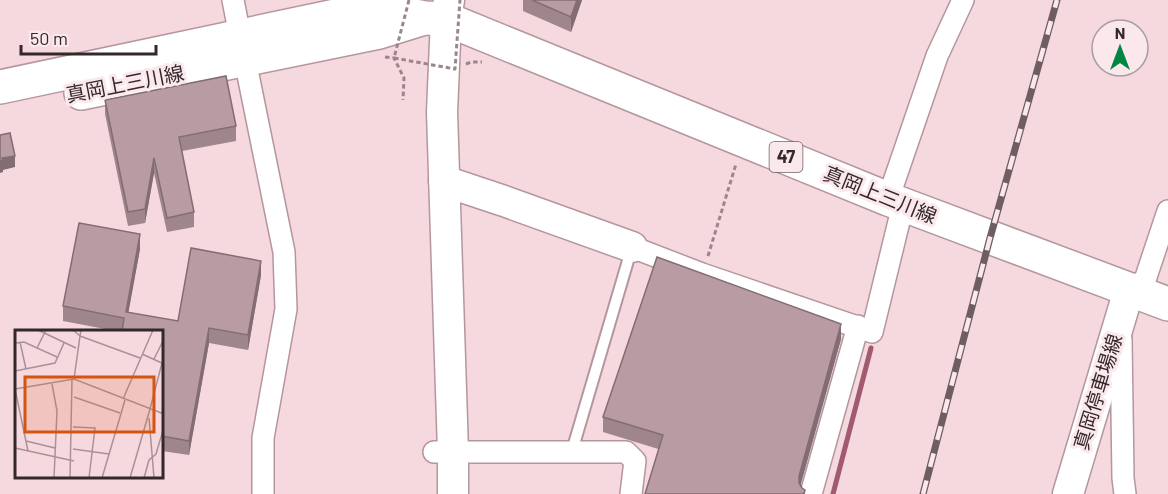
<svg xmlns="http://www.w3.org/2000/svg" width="1168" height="494" viewBox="0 0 1168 494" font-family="Barlow,'Noto Sans JP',sans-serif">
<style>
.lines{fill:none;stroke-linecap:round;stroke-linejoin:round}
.stream{stroke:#a15a6f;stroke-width:5}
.lane-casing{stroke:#b4979e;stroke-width:14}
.street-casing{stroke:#b4979e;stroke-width:24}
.secondary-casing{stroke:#b4979e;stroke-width:33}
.primary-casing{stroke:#b4979e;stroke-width:36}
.path{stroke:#9b868b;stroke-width:3;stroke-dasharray:4.5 3;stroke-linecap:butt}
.lane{stroke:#fff;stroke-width:10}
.street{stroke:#fff;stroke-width:21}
.secondary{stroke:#fff;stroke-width:30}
.primary{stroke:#fff;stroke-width:33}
.rail-casing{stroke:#6f5e61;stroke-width:7}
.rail{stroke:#fbe8ed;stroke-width:4.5;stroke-dasharray:14;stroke-linecap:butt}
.path-bridge{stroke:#9b868b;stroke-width:3;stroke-dasharray:4.5 3;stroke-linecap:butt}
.wall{fill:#9f868c}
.shaded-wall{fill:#826d72}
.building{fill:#b99ca3;stroke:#826d72;stroke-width:1.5}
.labels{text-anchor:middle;stroke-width:6;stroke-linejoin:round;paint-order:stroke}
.shield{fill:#fbe8ed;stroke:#6f6264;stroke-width:1.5}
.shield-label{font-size:18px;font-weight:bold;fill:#33282a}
.street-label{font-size:20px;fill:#33282a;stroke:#fbe8ed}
.inset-road{fill:none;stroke:#a89297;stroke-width:1.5}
.view{fill:#d6540f;fill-opacity:0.15;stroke:#d6540f;stroke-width:3}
.inset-edge{fill:none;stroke:#33282a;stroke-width:3}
</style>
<rect width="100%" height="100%" fill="#f6d8df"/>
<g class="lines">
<path class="stream" d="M833 494 871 348"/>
<g class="lane-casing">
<path id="lane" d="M572 451 632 247"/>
</g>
<g class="street-casing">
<g id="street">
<path d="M233 0 240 36"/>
<path d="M245 60 284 252 286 309 263 438V494"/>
<path d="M888 199 937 56 963 0"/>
<path d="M632 247 702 274 872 332 903 205"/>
<path d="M1129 290 1145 280 1168 211"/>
<path d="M1121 339 1123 478 1125 494"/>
<path d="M434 452H626L635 461 631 494"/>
<path d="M811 494 858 326"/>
</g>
</g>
<g class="secondary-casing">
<g id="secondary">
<path d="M449 0 446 19 442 112 453 452V494"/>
<path d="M444 181 504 201 632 247"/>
<path d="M1068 494 1129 290"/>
</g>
</g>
<g class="primary-casing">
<g id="primary">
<path d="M0 87 373 8 425 18 446 19 888 199 1168 304"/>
<path d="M81 93 379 32 421 19"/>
</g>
</g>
<g class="path">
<path d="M385 57 394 58 404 78 403 100"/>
<path d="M466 64 471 62H482"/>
<path d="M708 256 736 164"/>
</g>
<use href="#lane" class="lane"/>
<use href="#street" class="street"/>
<use href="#secondary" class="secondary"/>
<use href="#primary" class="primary"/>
<g class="rail-casing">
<path id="rail" d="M923 494 990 238 1057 0"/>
</g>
<use href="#rail" class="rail"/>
<path class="path-bridge" d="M409 0 394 58 455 69 460 0"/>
</g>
<g class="wall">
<path d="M523 0H582L571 32 523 11Z"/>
<path d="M105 100 236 126V141L182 151 194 212V227L167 232 154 173 145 223 128 226 105 114Z"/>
<path d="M140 249 128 312 178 321 261 275 248 350 209 343 189 455 162 451V332H121L63 321V306Z"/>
<path d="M841 339 800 485 805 494 603 432V417Z"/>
</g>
<g class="shaded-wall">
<path d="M577 0H582L571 32V17Z"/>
<path d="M15 156V167L3 170V172L0 173V161L2 158Z"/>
<path d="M154 158V173L145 223V209Z"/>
<path d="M140 234V249L126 326V312Z"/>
<path d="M261 261V275L248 350V335Z"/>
<path d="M841 324V339L799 491V476Z"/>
<path d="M209 328V343L189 455V441Z"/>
</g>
<g class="building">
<path d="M532 0H577L571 17Z"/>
<path d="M226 76 236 126 179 137 194 212 167 218 154 158 145 209 128 212 105 100Z"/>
<path d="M10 133 15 156 2 158 3 161H0V135Z"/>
<path d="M79 223 140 234 126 312 178 321 191 248 261 261 248 335 209 328 189 441 162 436V332H122L124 318 63 306Z"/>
<path d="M657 257 841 324 799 476V483L802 488 805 490 804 494H645L663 435 603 417Z"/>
</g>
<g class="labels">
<rect class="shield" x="769.5" y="142" width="33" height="30" rx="4.5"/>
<g class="shield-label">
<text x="786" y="163">47</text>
</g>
<g class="street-label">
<text transform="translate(125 84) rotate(-11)" y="7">真岡上三川線</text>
<text transform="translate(880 195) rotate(22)" y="7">真岡上三川線</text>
<text transform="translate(1098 392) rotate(-73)" y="7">真岡停車場線</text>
</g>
</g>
<g transform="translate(15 330)">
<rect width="148" height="148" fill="#f6d8df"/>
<path class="inset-road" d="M23 0 61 18M58 0 65 6 59 49M66 0 65 6 125 28M5 12 11 39M0 13 9 12 42 27M22 18 31 0M127 24 149 34M139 29 149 9M0 41 40 33 49 13M37 54 42 81 39 148M0 59 13 121M0 59 59 49 149 84M59 67 105 83M108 69 138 0M135 79 147 33M134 88 139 148M58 97 80 98 74 148M11 111 40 118M0 118 59 131M58 119 94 124M55 148 57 49M87 148 110 70M115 148 135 79M129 148 134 130 141 124 149 97"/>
<path class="view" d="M10 47H139V102H10Z"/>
<rect width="148" height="148" class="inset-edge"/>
</g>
<g transform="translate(1120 48)"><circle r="28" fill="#fbe8ed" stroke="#ab9b9f" stroke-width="1.5"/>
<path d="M0-4.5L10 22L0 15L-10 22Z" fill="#008642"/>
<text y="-9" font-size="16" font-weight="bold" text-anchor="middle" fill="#33282a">N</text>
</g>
<path d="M21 45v9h135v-9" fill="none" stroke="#33282a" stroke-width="3"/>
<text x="30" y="45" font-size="18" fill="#33282a" stroke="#fbe8ed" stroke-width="4.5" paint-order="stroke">50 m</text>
</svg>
